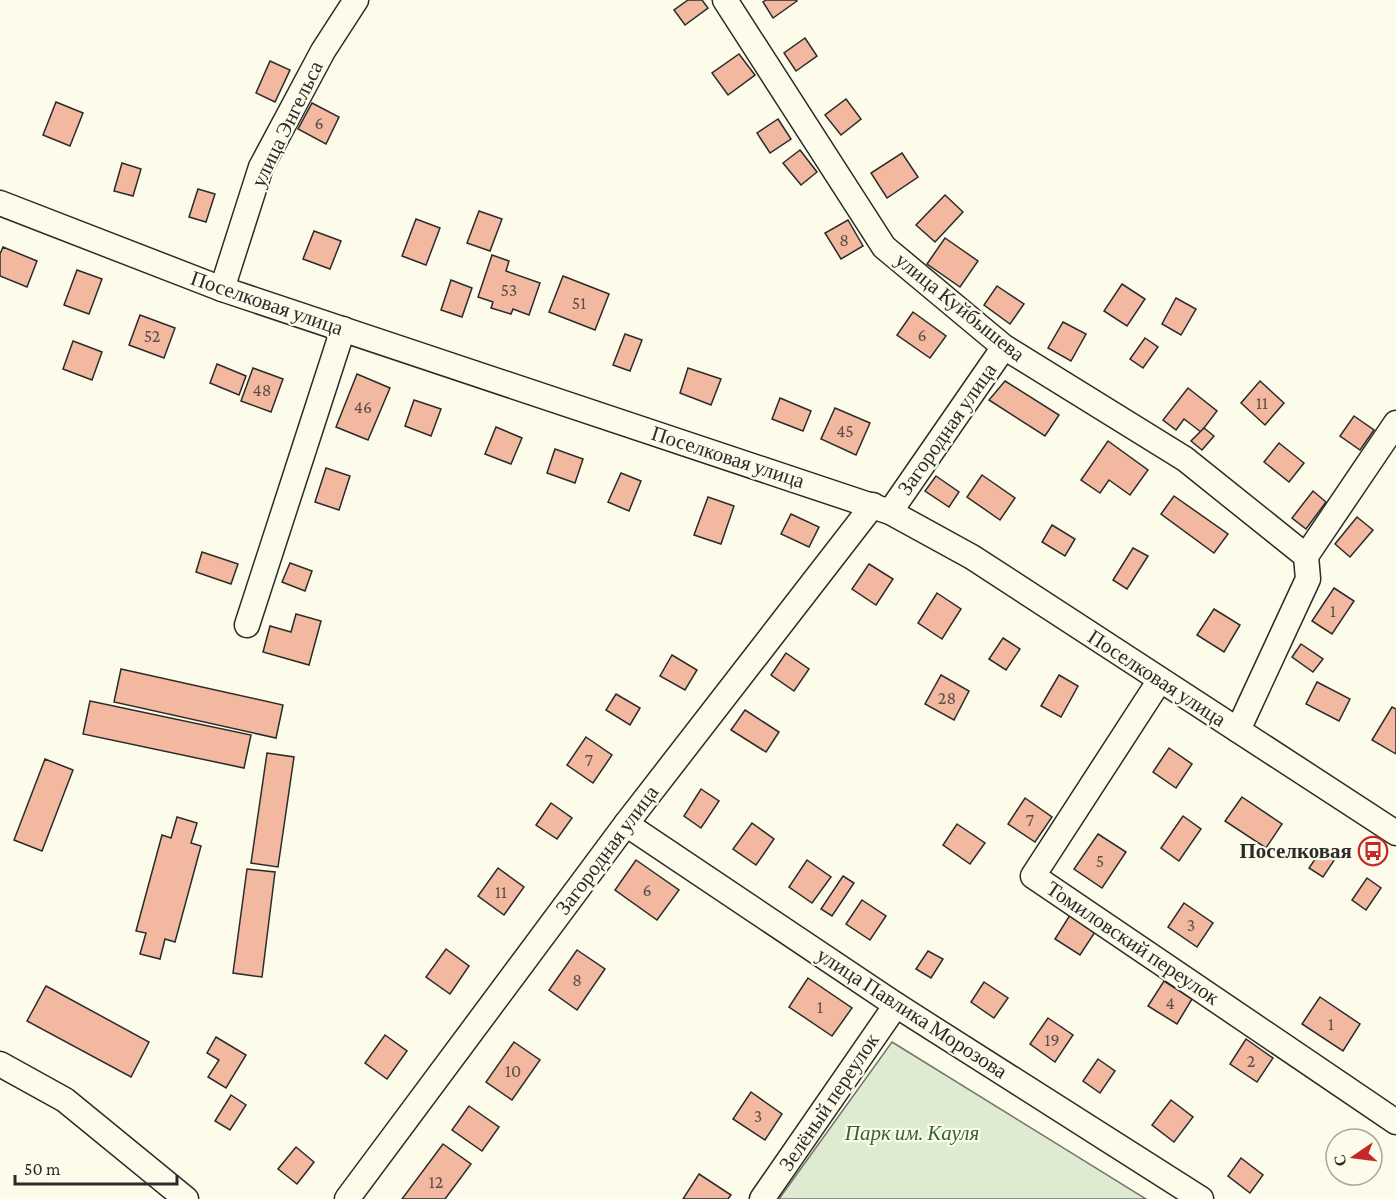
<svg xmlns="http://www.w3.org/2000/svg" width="1396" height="1199" viewBox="0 0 1396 1199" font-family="'Crimson Pro',serif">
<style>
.green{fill:#deebd1;stroke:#74746e;stroke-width:1.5}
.building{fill:#f2b8a0;stroke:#2b2b2b;stroke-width:1.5}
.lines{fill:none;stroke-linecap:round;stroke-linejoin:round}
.minor-casing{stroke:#2b2b2b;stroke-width:27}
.minor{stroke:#fdfbea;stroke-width:24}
.labels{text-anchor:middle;stroke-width:4.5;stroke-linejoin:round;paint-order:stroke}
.number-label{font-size:18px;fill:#5d4e48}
.street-label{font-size:21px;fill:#2b2b2b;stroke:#fdfbea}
.poi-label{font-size:21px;font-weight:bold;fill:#2b2b2b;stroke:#fdfbea;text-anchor:end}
.park-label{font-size:21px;font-style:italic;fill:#34623c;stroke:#fdfbea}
</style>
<rect width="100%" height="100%" fill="#fdfbea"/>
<path class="green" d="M892 1042 1146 1199H779Z"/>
<g class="building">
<path d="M688 0H702L708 8 685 25 674 10Z"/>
<path d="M766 0H796L797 1 773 18 763 2Z"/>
<path d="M805 38 817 56 796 71 784 53Z"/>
<path d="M739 54 755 75 728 95 712 73Z"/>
<path d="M270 61 290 70 275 102 256 93Z"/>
<path d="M846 99 861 119 841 135 825 115Z"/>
<path d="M56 102 83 113 70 146 43 135Z"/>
<path d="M312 103 339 117 326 144 298 129Z"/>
<path d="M778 119 791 139 770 153 757 133Z"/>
<path d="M800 150 817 172 801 185 783 163Z"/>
<path d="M902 153 918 177 887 198 871 173Z"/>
<path d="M122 163 141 169 133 196 114 191Z"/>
<path d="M198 189 215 194 206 222 189 217Z"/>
<path d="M945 195 963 212 935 242 916 225Z"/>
<path d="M479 211 502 219 490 251 467 243Z"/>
<path d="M416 219 440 228 426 265 402 256Z"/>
<path d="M848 220 863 246 841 259 825 233Z"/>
<path d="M314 231 341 241 330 269 303 259Z"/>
<path d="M945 238 978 261 960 287 927 264Z"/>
<path d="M3 247 37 261 27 287 0 276V254Z"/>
<path d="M492 255 509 261 506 271 540 283 529 315 513 309 511 314 491 308 493 302 478 297Z"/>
<path d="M77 270 102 279 89 314 64 305Z"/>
<path d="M563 276 609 294 595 330 549 312Z"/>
<path d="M451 280 472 288 462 317 441 310Z"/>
<path d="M1122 284 1145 299 1127 326 1104 311Z"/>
<path d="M997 286 1024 304 1010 324 984 305Z"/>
<path d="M1176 298 1196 309 1181 335 1162 324Z"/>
<path d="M913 312 946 336 930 358 897 335Z"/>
<path d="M140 315 175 328 164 358 129 345Z"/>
<path d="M1063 322 1086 334 1071 361 1048 348Z"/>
<path d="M625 334 642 340 630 371 613 365Z"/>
<path d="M1145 338 1158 347 1143 368 1130 359Z"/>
<path d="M73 341 102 352 92 380 63 369Z"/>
<path d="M217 364 246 376 239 395 210 383Z"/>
<path d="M253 368 283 379 271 412 241 401Z"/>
<path d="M688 368 721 379 711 405 680 393Z"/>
<path d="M357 374 390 388 368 440 336 427Z"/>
<path d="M1005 381 1059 415 1045 436 989 400Z"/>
<path d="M1260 381 1284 403 1265 425 1241 403Z"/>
<path d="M1188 388 1217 411 1201 432 1184 419 1176 430 1163 420Z"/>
<path d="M780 398 811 411 803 431 772 419Z"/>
<path d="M414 400 441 409 431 436 405 426Z"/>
<path d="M835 408 870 423 856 455 821 439Z"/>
<path d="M1354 416 1374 430 1360 450 1340 436Z"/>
<path d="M496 427 522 438 511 464 485 454Z"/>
<path d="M1204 428 1214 436 1202 450 1191 441Z"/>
<path d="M1108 441 1148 470 1130 495 1109 480 1100 493 1081 480Z"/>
<path d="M1279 443 1304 463 1289 482 1264 462Z"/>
<path d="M555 449 583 459 575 483 547 473Z"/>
<path d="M326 468 350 476 339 510 315 502Z"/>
<path d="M621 473 641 481 629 511 608 502Z"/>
<path d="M982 475 1015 498 1000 520 967 497Z"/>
<path d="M936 476 959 492 949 507 925 491Z"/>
<path d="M1313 491 1326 502 1306 529 1292 518Z"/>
<path d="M1174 496 1228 534 1214 553 1161 514Z"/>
<path d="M708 497 734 506 721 544 694 535Z"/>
<path d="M791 514 819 527 809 547 781 534Z"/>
<path d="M1357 517 1373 530 1350 557 1335 544Z"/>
<path d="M1052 525 1075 539 1065 556 1042 542Z"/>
<path d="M1133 548 1148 556 1127 589 1113 580Z"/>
<path d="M202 552 238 564 231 584 196 572Z"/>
<path d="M290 563 312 571 305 591 282 582Z"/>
<path d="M869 564 893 579 876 605 852 589Z"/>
<path d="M1334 588 1354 601 1332 634 1312 621Z"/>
<path d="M937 593 961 609 942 639 918 623Z"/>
<path d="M1214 609 1240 625 1224 652 1197 635Z"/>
<path d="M296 614 321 621 309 665 263 652 270 626 291 632Z"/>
<path d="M1003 638 1020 649 1006 670 989 659Z"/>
<path d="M1301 644 1323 659 1313 672 1292 657Z"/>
<path d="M786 653 809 669 794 691 771 675Z"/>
<path d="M672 655 697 670 685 690 660 676Z"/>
<path d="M121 669 283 705 276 738 114 702Z"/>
<path d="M941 675 969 691 954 720 925 704Z"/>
<path d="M1059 675 1078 686 1061 717 1041 706Z"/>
<path d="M1317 682 1350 699 1339 721 1306 704Z"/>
<path d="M616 694 640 708 630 725 606 710Z"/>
<path d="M90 701 251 735 244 768 83 734Z"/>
<path d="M1392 707 1396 709V754L1372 740Z"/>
<path d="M745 710 779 732 766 752 731 730Z"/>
<path d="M586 737 612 755 593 783 567 765Z"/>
<path d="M1169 748 1192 764 1176 788 1153 772Z"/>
<path d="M267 753 294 757 278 867 251 863Z"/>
<path d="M45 759 73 770 42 851 14 840Z"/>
<path d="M701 789 719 801 701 828 684 816Z"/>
<path d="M1242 797 1282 824 1266 848 1225 821Z"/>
<path d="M1025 798 1052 817 1035 842 1008 824Z"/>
<path d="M551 803 572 818 557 839 536 825Z"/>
<path d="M1183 816 1201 829 1179 861 1161 848Z"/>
<path d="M177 817 197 823 191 843 201 846 175 942 165 939 160 959 140 954 146 933 136 931 162 835 171 838Z"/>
<path d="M752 823 774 839 756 865 733 849Z"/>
<path d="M957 824 985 843 970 864 943 845Z"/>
<path d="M1098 834 1126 852 1102 888 1074 869Z"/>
<path d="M1322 849 1335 859 1323 877 1309 868Z"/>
<path d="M636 860 679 890 657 920 615 890Z"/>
<path d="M807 860 831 877 812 903 789 887Z"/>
<path d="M498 868 524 887 504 915 478 896Z"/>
<path d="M247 869 275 872 262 977 233 973Z"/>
<path d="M843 876 854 883 832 916 821 909Z"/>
<path d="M1367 878 1381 888 1366 910 1352 900Z"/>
<path d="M862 900 886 916 870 940 846 924Z"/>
<path d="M1184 903 1213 923 1197 947 1168 927Z"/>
<path d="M1070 915 1095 932 1080 955 1055 939Z"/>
<path d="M446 949 469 966 450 994 426 977Z"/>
<path d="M577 950 605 969 577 1010 549 990Z"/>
<path d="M928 951 943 959 931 978 916 969Z"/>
<path d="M808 978 852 1008 832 1036 789 1007Z"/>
<path d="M1164 981 1192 999 1177 1024 1148 1006Z"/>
<path d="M984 982 1008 998 994 1018 971 1002Z"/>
<path d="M46 986 149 1042 131 1077 27 1021Z"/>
<path d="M1320 997 1360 1024 1343 1051 1302 1024Z"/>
<path d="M1048 1018 1073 1035 1055 1062 1030 1044Z"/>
<path d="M385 1035 407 1051 387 1079 365 1063Z"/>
<path d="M216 1037 246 1055 226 1088 208 1077 219 1060 207 1053Z"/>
<path d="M1246 1039 1273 1058 1257 1082 1230 1064Z"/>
<path d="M514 1042 540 1060 512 1100 486 1082Z"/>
<path d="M1098 1059 1115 1071 1100 1093 1083 1081Z"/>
<path d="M751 1092 782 1114 765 1140 733 1119Z"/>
<path d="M231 1095 246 1105 230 1130 215 1121Z"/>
<path d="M1171 1100 1193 1117 1174 1142 1152 1125Z"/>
<path d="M469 1106 499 1127 482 1151 452 1130Z"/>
<path d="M443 1144 471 1164 445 1199H402Z"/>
<path d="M296 1147 314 1162 297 1184 278 1169Z"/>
<path d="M1241 1158 1263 1175 1250 1193 1228 1176Z"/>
<path d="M699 1174 731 1195 728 1199H683Z"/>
</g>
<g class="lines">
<g class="minor-casing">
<g id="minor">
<path d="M725 0 884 247 1004 347 1185 459 1306 556"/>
<path d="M0 203 222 289 890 512 972 557 1396 833"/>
<path d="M222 289 261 167 323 51 356 0"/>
<path d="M890 512 1004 347"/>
<path d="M247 625 343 329"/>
<path d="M1160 680 1033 876 1396 1122"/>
<path d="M1238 730 1308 579 1306 556 1396 423"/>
<path d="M626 824 896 1005 1201 1199"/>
<path d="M0 1064 65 1100 186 1199"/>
<path d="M347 1199 626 824 873 505"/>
<path d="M762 1199 896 1005"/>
</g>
</g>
<use href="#minor" class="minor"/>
</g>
<defs>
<g id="bus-ring" transform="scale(1.5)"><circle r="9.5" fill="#fdfbea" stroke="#c62828" stroke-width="1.5"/><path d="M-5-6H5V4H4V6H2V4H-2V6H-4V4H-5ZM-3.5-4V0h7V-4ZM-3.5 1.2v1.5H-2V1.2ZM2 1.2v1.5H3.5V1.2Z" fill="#c62828"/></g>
</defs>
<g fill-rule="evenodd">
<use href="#bus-ring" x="1373" y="851"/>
</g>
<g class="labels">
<g class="number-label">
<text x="319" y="129">6</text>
<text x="844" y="246">8</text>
<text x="509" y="296">53</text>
<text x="579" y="309">51</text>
<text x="922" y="341">6</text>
<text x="152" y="342">52</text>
<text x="262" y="396">48</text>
<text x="1262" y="409">11</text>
<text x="363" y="413">46</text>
<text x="845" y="437">45</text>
<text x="1333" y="617">1</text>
<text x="947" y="704">28</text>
<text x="589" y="766">7</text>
<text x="1030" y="826">7</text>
<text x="1100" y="867">5</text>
<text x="647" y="896">6</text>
<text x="501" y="898">11</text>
<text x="1191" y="931">3</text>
<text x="577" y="986">8</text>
<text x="1170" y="1009">4</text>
<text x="820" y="1013">1</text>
<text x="1331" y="1030">1</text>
<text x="1052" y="1046">19</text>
<text x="1251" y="1067">2</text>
<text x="513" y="1077">10</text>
<text x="758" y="1122">3</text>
<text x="436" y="1188">12</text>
</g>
<g class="street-label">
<text transform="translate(287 124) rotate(-64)" y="7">улица Энгельса</text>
<text transform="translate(267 303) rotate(19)" y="7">Поселковая улица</text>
<text transform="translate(960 307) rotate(39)" y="7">улица Куйбышева</text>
<text transform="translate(947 429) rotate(-55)" y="7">Загородная улица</text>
<text transform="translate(728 457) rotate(18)" y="7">Поселковая улица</text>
<text transform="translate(1157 678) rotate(33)" y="7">Поселковая улица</text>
<text transform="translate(607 850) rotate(-53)" y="7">Загородная улица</text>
<text transform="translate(1133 943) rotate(34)" y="7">Томиловский переулок</text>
<text transform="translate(912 1013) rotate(33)" y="7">улица Павлика Морозова</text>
<text transform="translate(829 1102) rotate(-56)" y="7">Зелёный переулок</text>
</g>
<g class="poi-label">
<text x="1352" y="858">Поселковая</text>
</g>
<g class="park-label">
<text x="912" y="1140">Парк им. Кауля</text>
</g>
</g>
<g transform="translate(1354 1157) rotate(256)"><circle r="28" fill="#fdfbea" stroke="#a9a89e" stroke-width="1.5"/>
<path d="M0-4.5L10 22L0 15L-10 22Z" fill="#c62828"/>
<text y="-9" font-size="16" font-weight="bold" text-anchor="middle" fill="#2b2b2b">С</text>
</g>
<path d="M15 1175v9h162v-9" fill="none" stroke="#2b2b2b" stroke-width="3"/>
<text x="24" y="1175" font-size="18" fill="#2b2b2b" stroke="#fdfbea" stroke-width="4.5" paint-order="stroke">50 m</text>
</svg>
